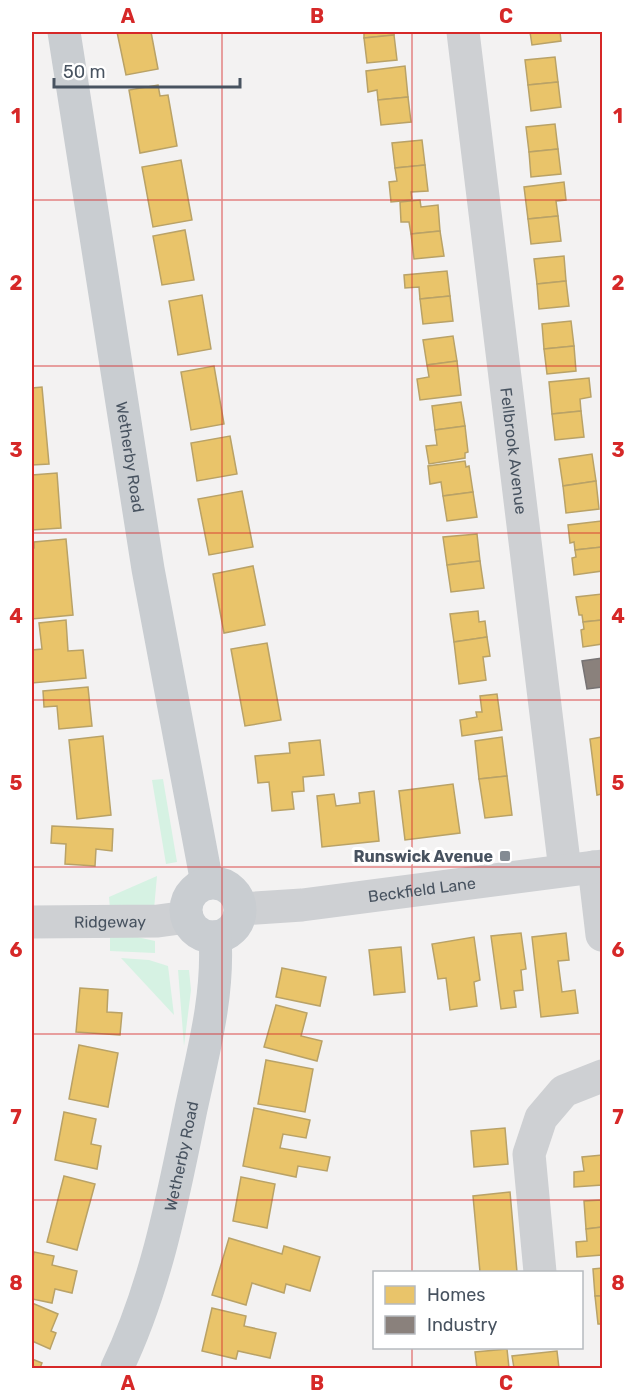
<svg xmlns="http://www.w3.org/2000/svg" width="634" height="1400" viewBox="0 0 634 1400" font-family="Rubik,sans-serif">
<style>
.green{fill:#d6f2e3}
.homes{fill:#e9c46a;stroke:#b9a267;stroke-width:1.5}
.industry{fill:#8a817c;stroke:#767374;stroke-width:1.5}
.lines{fill:none;stroke-linecap:round;stroke-linejoin:round}
.minor{stroke:#ced0d3;stroke-width:33}
.major{stroke:#c9cdd1;stroke-width:33}
.grid{fill:none;stroke:#d62828;stroke-width:1.5;stroke-opacity:0.55}
.poi-dot{fill:#848b93;stroke:#fff;stroke-width:2}
.labels{text-anchor:middle;stroke-width:6;stroke-linejoin:round;paint-order:stroke}
.street-label{font-size:16px;fill:#485360;stroke:#fff}
.poi-label{font-size:16px;font-weight:bold;fill:#485360;stroke:#fff;text-anchor:end}
.neatline{fill:none;stroke:#d62828;stroke-width:2}
.grid-label{font-size:20px;text-anchor:middle;font-weight:bold;fill:#d62828}
</style>
<rect width="100%" height="100%" fill="#f3f2f2"/>
<g class="green">
<path d="M163 779 177 862 166 864 152 780Z"/>
<path d="M157 876 154 909H110L109 897Z"/>
<path d="M110 937H137L155 941V953L110 951Z"/>
<path d="M121 958 149 960 168 966 174 1015Z"/>
<path d="M178 970H189L191 990 184 1046Z"/>
</g>
<g class="homes">
<path d="M117 32H151L158 69 126 75Z"/>
<path d="M364 32H394V35L364 38Z"/>
<path d="M530 32H560L561 41 532 45Z"/>
<path d="M394 35 397 60 367 63 364 38Z"/>
<path d="M555 57 558 82 528 85 525 60Z"/>
<path d="M405 66 408 97 378 100 377 90 368 92 366 71Z"/>
<path d="M558 82 561 107 531 111 528 85Z"/>
<path d="M158 85 160 96 168 95 177 146 140 153 129 90Z"/>
<path d="M408 97 411 122 381 125 378 100Z"/>
<path d="M555 124 558 149 529 152 526 127Z"/>
<path d="M422 140 425 165 395 168 392 143Z"/>
<path d="M558 149 561 174 531 177 529 152Z"/>
<path d="M181 160 192 220 153 227 142 167Z"/>
<path d="M425 165 428 191 411 192 412 200 391 202 389 182 397 181 395 168Z"/>
<path d="M564 182 566 200 556 201 558 216 528 219 524 187Z"/>
<path d="M420 200 421 207 438 205 440 231 411 234 409 222H401L400 202Z"/>
<path d="M558 216 561 241 531 244 528 219Z"/>
<path d="M185 230 194 280 162 285 153 236Z"/>
<path d="M440 231 444 256 414 259 411 234Z"/>
<path d="M564 256 566 281 537 284 534 259Z"/>
<path d="M447 271 450 296 420 299 419 287 405 288 404 275Z"/>
<path d="M566 281 569 306 539 309 537 284Z"/>
<path d="M202 295 211 349 178 355 169 301Z"/>
<path d="M450 296 453 321 423 324 420 299Z"/>
<path d="M571 321 574 346 544 349 542 324Z"/>
<path d="M453 336 457 361 427 365 423 340Z"/>
<path d="M574 346 576 371 547 374 544 349Z"/>
<path d="M457 361 461 395 420 400 417 379 429 377 427 365Z"/>
<path d="M214 366 224 424 191 430 181 372Z"/>
<path d="M589 378 591 397 580 399 581 411 552 414 549 382Z"/>
<path d="M42 387 49 464 32 465V388Z"/>
<path d="M461 402 465 426 435 430 432 406Z"/>
<path d="M581 411 584 437 555 440 552 414Z"/>
<path d="M465 426 468 452 465 453V458L429 464 426 446 437 445 435 430Z"/>
<path d="M230 436 237 474 197 481 191 443Z"/>
<path d="M592 454 596 481 563 486 559 459Z"/>
<path d="M465 461 466 467 469 466 473 492 443 496 441 482 430 484 428 466Z"/>
<path d="M57 473 61 528 32 530V475Z"/>
<path d="M596 481 599 509 566 513 563 486Z"/>
<path d="M242 491 253 547 209 555 198 499Z"/>
<path d="M473 492 477 517 447 521 443 496Z"/>
<path d="M601 521 602 547 575 550 574 542 570 543 568 525Z"/>
<path d="M477 534 480 561 447 565 443 537Z"/>
<path d="M66 539 73 615 32 619V549L34 548V542Z"/>
<path d="M602 547V571L574 575 572 558 576 557 575 550Z"/>
<path d="M480 561 484 588 451 592 447 565Z"/>
<path d="M253 566 265 625 224 633 213 574Z"/>
<path d="M602 594V620L583 622 582 615H579L576 597Z"/>
<path d="M478 611 479 622 485 621 487 637 454 642 450 614Z"/>
<path d="M66 620 68 651 83 650 86 678 32 683V650L42 649 39 623Z"/>
<path d="M602 620V644L583 647 581 630 584 629 583 622Z"/>
<path d="M487 637 490 656 483 657 486 680 459 684 454 642Z"/>
<path d="M267 643 281 720 245 726 231 649Z"/>
<path d="M88 687 92 726 59 729 57 706 44 707 43 691Z"/>
<path d="M497 694 502 730 462 736 460 720 477 717 476 712H482L480 696Z"/>
<path d="M103 736 111 815 77 819 69 740Z"/>
<path d="M502 737 507 776 479 779 475 741Z"/>
<path d="M602 737V794L597 795 590 739Z"/>
<path d="M320 740 324 775 303 777 304 791 292 792 294 809 272 811 269 782 258 783 255 756 290 753 289 743Z"/>
<path d="M507 776 512 815 485 818 479 779Z"/>
<path d="M453 784 460 833 405 840 399 791Z"/>
<path d="M374 791 379 841 322 847 317 796 334 794 336 806 360 803 359 793Z"/>
<path d="M52 826 113 829 112 851 96 849 95 866 65 864 66 844 51 843Z"/>
<path d="M521 933 526 969 521 970 523 990 514 991 516 1007 501 1009 491 936Z"/>
<path d="M566 933 569 960 558 961 562 992 575 990 578 1013 541 1017 532 937Z"/>
<path d="M474 937 480 980 474 982 477 1006 450 1010 446 978 438 979 432 944Z"/>
<path d="M401 947 405 992 374 995 369 950Z"/>
<path d="M282 968 326 977 320 1006 276 997Z"/>
<path d="M80 988 108 990 107 1012 122 1013 120 1035 76 1032Z"/>
<path d="M276 1005 307 1013 301 1036 322 1041 317 1061 264 1047Z"/>
<path d="M79 1045 118 1053 108 1107 69 1099Z"/>
<path d="M266 1060 313 1069 305 1112 258 1104Z"/>
<path d="M254 1108 310 1120 306 1138 283 1134 280 1148 330 1157 327 1171 298 1166 296 1177 243 1166Z"/>
<path d="M64 1112 96 1119 91 1144 101 1146 97 1169 55 1160Z"/>
<path d="M505 1128 508 1164 474 1167 471 1131Z"/>
<path d="M602 1155V1185L574 1187V1172L584 1171 582 1157Z"/>
<path d="M64 1176 95 1184 77 1250 47 1242Z"/>
<path d="M241 1177 275 1184 267 1228 233 1221Z"/>
<path d="M510 1192 517 1272H480L473 1196Z"/>
<path d="M602 1200V1227L586 1229 584 1201Z"/>
<path d="M602 1227V1255L577 1257 576 1242 587 1241 586 1229Z"/>
<path d="M229 1238 282 1254 284 1246 320 1257 310 1291 286 1284 284 1293 252 1283 246 1305 212 1295Z"/>
<path d="M34 1252 54 1256 52 1265 77 1271 72 1293 55 1289 52 1303 32 1299V1262Z"/>
<path d="M602 1268V1296H595L593 1269Z"/>
<path d="M595 1296H602V1324H598Z"/>
<path d="M32 1303 58 1314 51 1331 56 1333 50 1349 32 1341Z"/>
<path d="M212 1308 246 1316 244 1326 276 1333 270 1358 238 1351 236 1359 202 1351Z"/>
<path d="M507 1349 509 1368H477L475 1352Z"/>
<path d="M557 1351 559 1368H514L512 1356Z"/>
<path d="M32 1359 42 1363 40 1368H32Z"/>
</g>
<path class="industry" d="M602 658V687L587 689 582 661Z"/>
<g class="lines">
<g class="minor">
<path id="s1" d="M463 32 565 870"/>
<path d="M594 867 602 935"/>
<path id="s2" d="M241 909 302 905 602 866"/>
<path id="s3" d="M32 922 158 921 187 917"/>
<path d="M540 1272 529 1154 541 1118 564 1091 602 1076"/>
</g>
<g class="major">
<path id="s4" d="M64 32 148 569 207 883"/>
<circle cx="213" cy="910" r="27"/>
<path id="s5" d="M117 1368C156 1287 173 1197 191 1109 203 1053 219 995 215 937"/>
</g>
</g>
<path class="grid" d="M222 32V1368M412 32V1272M32 200H602M32 366H602M32 533H602M32 700H602M32 867H602M32 1034H602M32 1200H602M412 1348V1368"/>
<rect class="poi-dot" x="499" y="850" width="12" height="12" rx="3"/>
<g class="labels">
<g class="street-label">
<text dy="6" stroke="none"><textPath href="#s1" startOffset="422">Fellbrook Avenue</textPath></text>
<text dy="6" stroke="none"><textPath href="#s4" startOffset="430">Wetherby Road</textPath></text>
<text dy="6" stroke="none"><textPath href="#s2" startOffset="182">Beckfield Lane</textPath></text>
<text dy="6" stroke="none"><textPath href="#s3" startOffset="78">Ridgeway</textPath></text>
<text dy="6" stroke="none"><textPath href="#s5" startOffset="222">Wetherby Road</textPath></text>
</g>
<g class="poi-label">
<text x="493" y="862">Runswick Avenue</text>
</g>
</g>
<rect width="634" height="1400" fill="none" stroke="#ffffff" stroke-width="66"/>
<rect x="373" y="1271" width="210" height="78" fill="#ffffff" stroke="#b6babf" stroke-width="1.5"/>
<rect x="385" y="1286" width="30" height="18" fill="#e9c46a" stroke="#b6babf" stroke-width="1.5"/>
<text x="427" y="1301" font-size="18" fill="#485360">Homes</text>
<rect x="385" y="1316" width="30" height="18" fill="#8a817c" stroke="#b6babf" stroke-width="1.5"/>
<text x="427" y="1331" font-size="18" fill="#485360">Industry</text>
<path d="M54 78v9h186v-9" fill="none" stroke="#485360" stroke-width="3"/>
<text x="63" y="78" font-size="18" fill="#485360" stroke="#ffffff" stroke-width="4.5" paint-order="stroke">50 m</text>
<rect x="33" y="33" width="568" height="1334" class="neatline"/>
<g class="grid-label">
<text x="128" y="23">A</text>
<text x="317" y="23">B</text>
<text x="506" y="23">C</text>
<text x="16" y="123">1</text>
<text x="618" y="123">1</text>
<text x="16" y="290">2</text>
<text x="618" y="290">2</text>
<text x="16" y="457">3</text>
<text x="618" y="457">3</text>
<text x="16" y="623">4</text>
<text x="618" y="623">4</text>
<text x="16" y="790">5</text>
<text x="618" y="790">5</text>
<text x="16" y="957">6</text>
<text x="618" y="957">6</text>
<text x="16" y="1124">7</text>
<text x="618" y="1124">7</text>
<text x="16" y="1290">8</text>
<text x="618" y="1290">8</text>
<text x="128" y="1390">A</text>
<text x="317" y="1390">B</text>
<text x="506" y="1390">C</text>
</g>
</svg>
